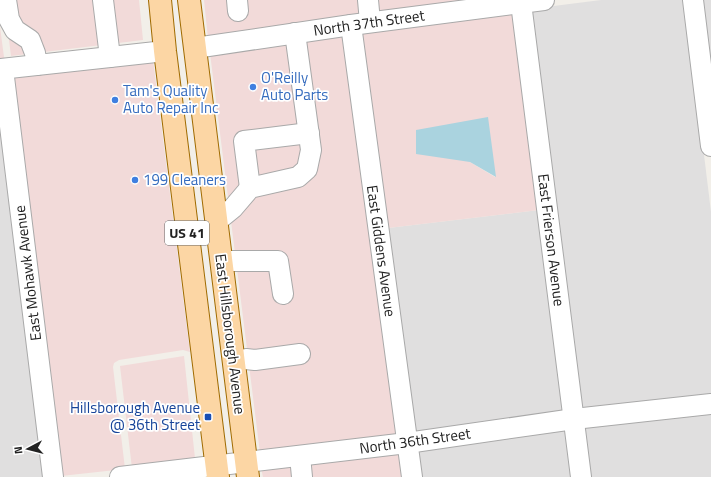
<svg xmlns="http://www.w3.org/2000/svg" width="711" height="477" viewBox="0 0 711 477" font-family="'Titillium Web',sans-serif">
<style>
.residential{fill:#e0dfdf}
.commercial{fill:#f2dad9;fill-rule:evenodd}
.water{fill:#aad3df}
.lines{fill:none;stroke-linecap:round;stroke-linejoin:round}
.minor-casing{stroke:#a9a9a9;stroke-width:22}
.major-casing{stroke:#a06b00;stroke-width:24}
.minor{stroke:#fff;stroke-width:20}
.major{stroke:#fcd6a4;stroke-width:22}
.shop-dot{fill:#3f7fe0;stroke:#fff;stroke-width:1.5}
.transit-dot{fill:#1a4fb4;stroke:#fff;stroke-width:1.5}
.labels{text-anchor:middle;stroke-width:3.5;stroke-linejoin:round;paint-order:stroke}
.shield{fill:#fff;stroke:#646464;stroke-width:1}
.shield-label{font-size:14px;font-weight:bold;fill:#222}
.street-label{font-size:15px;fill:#222;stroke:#fff}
.shop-label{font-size:15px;fill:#366cbe;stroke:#fff;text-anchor:start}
.transit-label{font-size:15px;fill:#164399;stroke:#fff;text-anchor:end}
</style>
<rect width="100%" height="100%" fill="#f2efe9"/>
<g class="residential">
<path d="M601 0H685L711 212V397L581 411 530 9Z"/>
<path d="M701 0H711V79Z"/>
<path d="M0 111 45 477H0Z"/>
<path d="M539 210 565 413 414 435 388 228Z"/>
<path d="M711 411V477H589L583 425Z"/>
<path d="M567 427 573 477H420L416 449Z"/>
</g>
<g class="commercial">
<path d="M4 0H139L143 40 11 56Z"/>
<path d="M204 0H487L208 39Z"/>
<path d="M514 11 539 210 388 228 360 31ZM487 117 495 177 470 162Z"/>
<path d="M0 27 4 57 6 61 0 62Z"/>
<path d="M344 33 398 437 260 453 210 53Z"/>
<path d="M153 60 190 352 183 350 119 360 114 363 113 367 125 469 61 476 12 75Z"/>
<path d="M184 356 197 477H133L120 366Z"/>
<path d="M400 452 403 477H263L261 468Z"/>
</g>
<path class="water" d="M488 117 496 177 470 162 416 154V130Z"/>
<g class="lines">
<g class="minor-casing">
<g id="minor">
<path d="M6 0 9 19 15 30 30 40 35 53 37 65"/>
<path d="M103 0 110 57"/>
<path d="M237 0 238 11"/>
<path d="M368 0 370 22"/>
<path d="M693 0 711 146"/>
<path d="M521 3 581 477"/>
<path d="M351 25 412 477"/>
<path d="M195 48 351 25 544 0"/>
<path d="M0 69 165 51"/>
<path d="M3 69 53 477"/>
<path d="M250 188 244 141 309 133"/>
<path d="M217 221 233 208 250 188 298 177 307 169 311 150 295 33"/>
<path d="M221 261H278L283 294"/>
<path d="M234 361 246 359 255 360 300 354"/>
<path d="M300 456 302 477"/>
<path d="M120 477 407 443 574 419 711 404"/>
</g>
</g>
<g class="major-casing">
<g id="major">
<path d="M160 0 165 51 218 477"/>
<path d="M189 0 248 477"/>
</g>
</g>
<use href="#minor" class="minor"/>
<use href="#major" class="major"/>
</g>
<g class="shop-dot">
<circle cx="253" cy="87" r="4"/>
<circle cx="115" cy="100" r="4"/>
<circle cx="135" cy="180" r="4"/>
</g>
<rect class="transit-dot" x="204" y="413" width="8" height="8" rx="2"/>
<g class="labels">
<rect class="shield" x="165" y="221" width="44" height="24" rx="3"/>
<g class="shield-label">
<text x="187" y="238">US 41</text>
</g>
<g class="street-label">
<text transform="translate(369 23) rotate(-8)" y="5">North 37th Street</text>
<text transform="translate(551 240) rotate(83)" y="5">East Frierson Avenue</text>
<text transform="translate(381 251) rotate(82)" y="5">East Giddens Avenue</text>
<text transform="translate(28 273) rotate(-97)" y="5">East Mohawk Avenue</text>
<text transform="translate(230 334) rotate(83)" y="5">East Hillsborough Avenue</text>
<text transform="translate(415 441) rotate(-8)" y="5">North 36th Street</text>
</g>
<g class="shop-label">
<text x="261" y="83">O'Reilly<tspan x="261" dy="17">Auto Parts</tspan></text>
<text x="123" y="96">Tam's Quality<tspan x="123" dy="17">Auto Repair Inc</tspan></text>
<text x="143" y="185">199 Cleaners</text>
</g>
<g class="transit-label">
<text x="200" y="413">Hillsborough Avenue<tspan x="200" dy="17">@ 36th Street</tspan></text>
</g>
</g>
<g transform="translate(28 449) rotate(263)" stroke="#ffffff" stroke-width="3" paint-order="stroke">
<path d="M0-3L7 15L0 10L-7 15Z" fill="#222222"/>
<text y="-6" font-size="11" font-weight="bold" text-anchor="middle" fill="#222222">N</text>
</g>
</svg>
